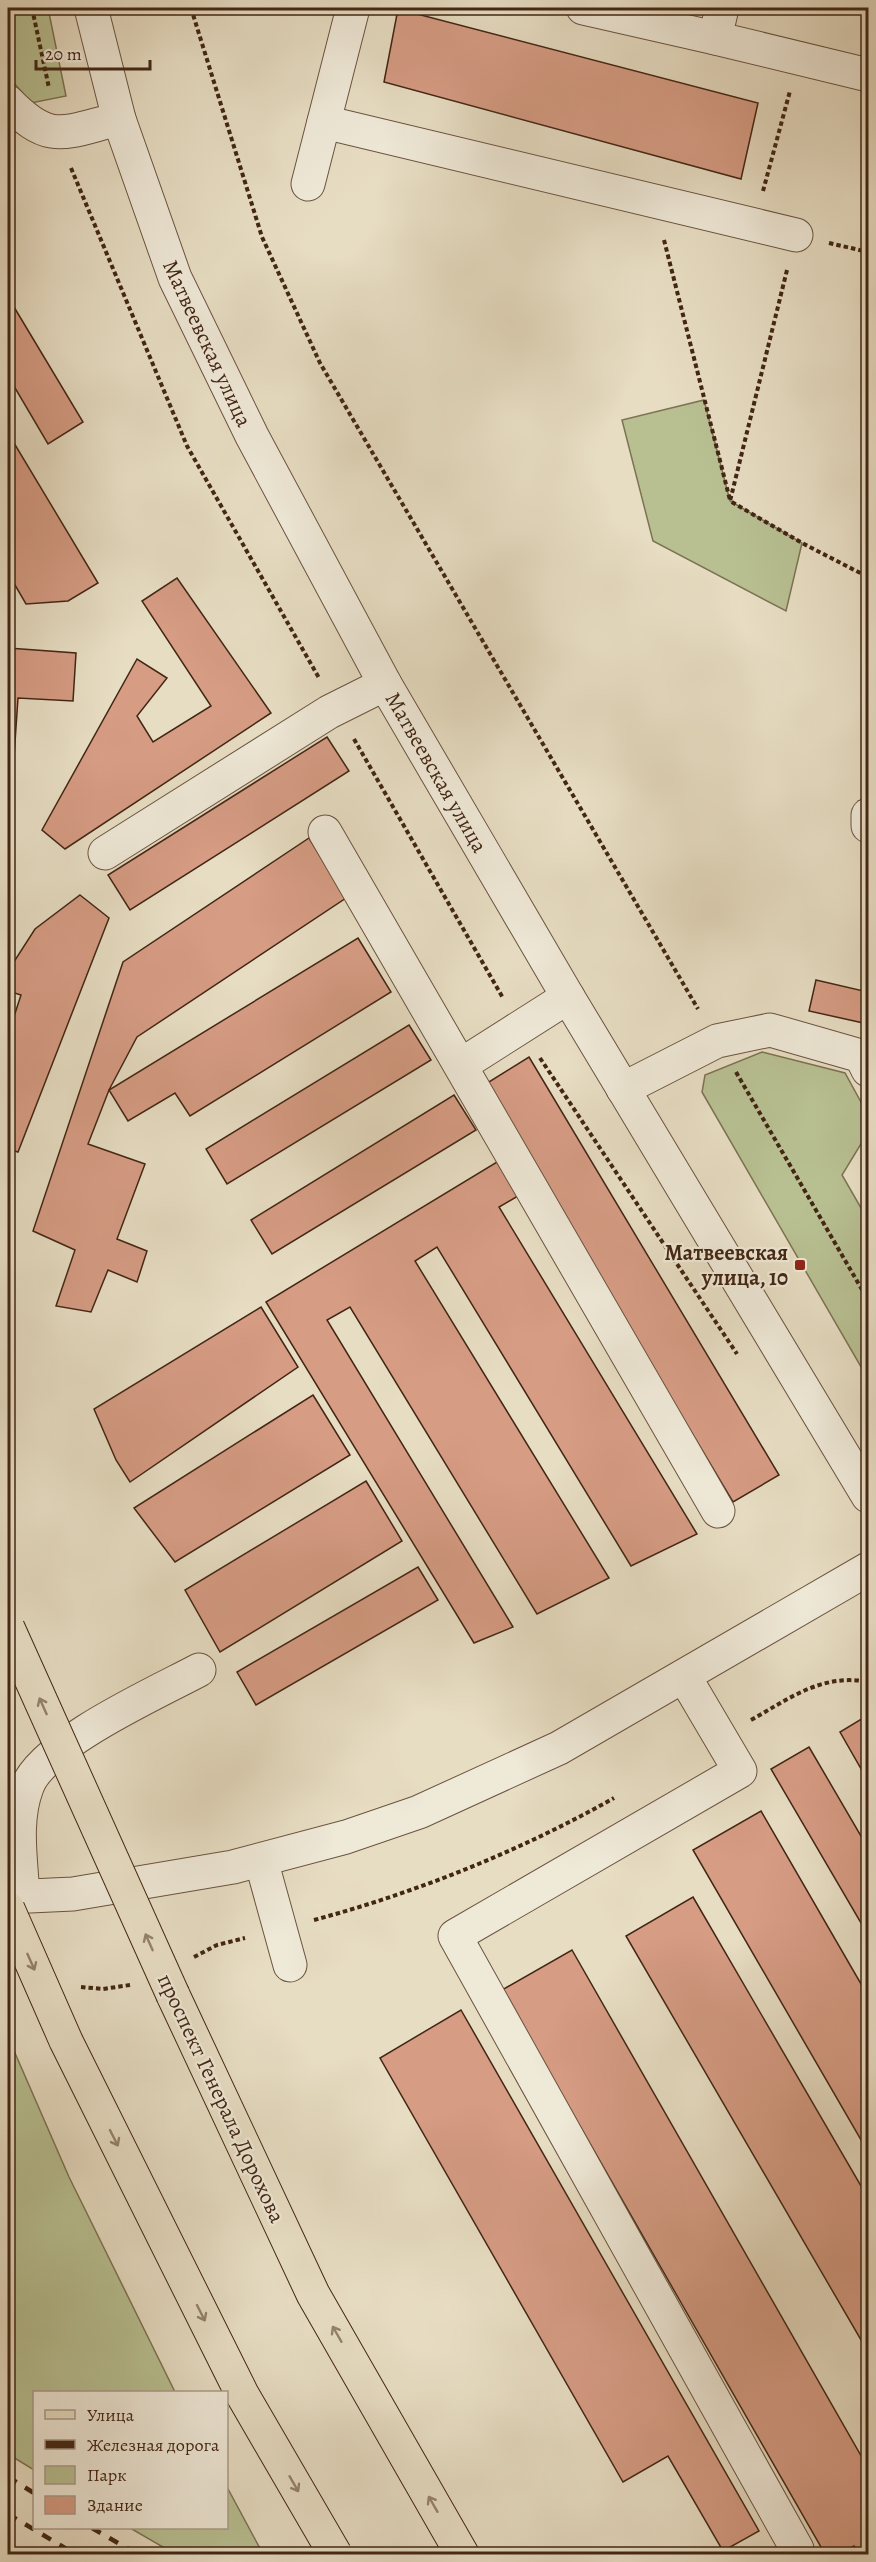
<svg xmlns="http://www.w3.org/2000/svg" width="876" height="2562" viewBox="0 0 876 2562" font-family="Alegreya,serif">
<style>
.green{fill:#b8c092;stroke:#7d7353;stroke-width:1.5}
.building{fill:#d69c84;stroke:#422614;stroke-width:1.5}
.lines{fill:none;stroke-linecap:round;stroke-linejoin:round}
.minor-casing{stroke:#6b5440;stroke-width:35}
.major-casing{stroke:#422614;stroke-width:35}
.path{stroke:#422614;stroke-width:4;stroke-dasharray:4.5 3;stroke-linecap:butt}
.minor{stroke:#efe9d8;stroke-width:33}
.major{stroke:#e7ddc3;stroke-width:33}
.rail{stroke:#422614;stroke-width:4.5;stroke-dasharray:10 10;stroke-linecap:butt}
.major-bridge-casing{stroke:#422614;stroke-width:35;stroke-linecap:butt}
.major-bridge{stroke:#e7ddc3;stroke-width:33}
.oneway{stroke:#94826c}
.poi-dot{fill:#8f2418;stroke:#efe9d8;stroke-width:2}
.labels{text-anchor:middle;stroke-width:4.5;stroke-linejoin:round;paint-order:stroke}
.street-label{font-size:22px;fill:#422614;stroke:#efe9d8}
.poi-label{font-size:22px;font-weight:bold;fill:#422614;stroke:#efe9d8;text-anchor:end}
</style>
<rect width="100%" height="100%" fill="#e7ddc3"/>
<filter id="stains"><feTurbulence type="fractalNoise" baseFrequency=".00333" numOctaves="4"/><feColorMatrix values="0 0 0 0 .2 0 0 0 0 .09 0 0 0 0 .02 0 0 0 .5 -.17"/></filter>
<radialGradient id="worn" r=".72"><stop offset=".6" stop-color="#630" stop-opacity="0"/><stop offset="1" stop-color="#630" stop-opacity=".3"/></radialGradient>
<g class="green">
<path d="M8 8H48L66 96 31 103 8 76Z"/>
<path d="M704 400 730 501 802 543 786 611 653 541 622 420Z"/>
<path d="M762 1052 845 1073 868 1115 864 1139 842 1175 868 1220V1379L702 1092 705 1075Z"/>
<path d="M8 2037 69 2177 175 2392H34V2470L8 2454Z"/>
<path d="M227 2487 263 2554H175L130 2528H226Z"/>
</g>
<g class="building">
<path d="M398 9 758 103 741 179 384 82Z"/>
<path d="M8 297 83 422 48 444 8 376Z"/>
<path d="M8 433 98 583 68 601 26 604 8 573Z"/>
<path d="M177 578 271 713 65 849 42 830 137 659 167 678 137 716 153 742 211 706 142 601Z"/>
<path d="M8 648 76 653 73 701 18 698 9 830H8Z"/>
<path d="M327 737 349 771 130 910 108 875Z"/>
<path d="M309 838 346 898 137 1037 109 1090 88 1144 145 1164 117 1239 147 1251 137 1282 108 1270 91 1312 56 1306 75 1250 33 1231 123 962Z"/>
<path d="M80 895 109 918 18 1152 8 1149V1035L21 995 8 991V971L35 929Z"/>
<path d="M358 938 391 992 190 1116 175 1093 128 1121 109 1090Z"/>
<path d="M816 980 868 992V1024L809 1011Z"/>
<path d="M409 1025 431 1060 227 1184 206 1149Z"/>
<path d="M529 1057 779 1475 733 1502 484 1085Z"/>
<path d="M454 1095 476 1130 272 1254 251 1220Z"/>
<path d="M497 1162 518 1196 499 1207 697 1534 631 1566 437 1247 415 1261 609 1578 537 1614 350 1307 327 1320 513 1627 474 1643 266 1302Z"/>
<path d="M261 1307 298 1367 130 1482 116 1460 94 1409Z"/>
<path d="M313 1395 350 1455 175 1562 134 1508Z"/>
<path d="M366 1481 402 1541 220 1652 185 1590Z"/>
<path d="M418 1567 438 1600 256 1705 237 1672Z"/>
<path d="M868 1715V1781L840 1732Z"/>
<path d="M809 1747 868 1848V1935L771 1769Z"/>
<path d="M761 1811 868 1996V2152L693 1850Z"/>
<path d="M693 1897 868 2198V2352L626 1936Z"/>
<path d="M572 1950 868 2468V2554H859L854 2546 839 2554H825L502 1990Z"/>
<path d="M461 2010 759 2531 723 2551 668 2456 623 2482 380 2058Z"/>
</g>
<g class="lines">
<g class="minor-casing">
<g id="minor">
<path d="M91 8 119 119 175 278 252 436 385 684 568 997 868 1496"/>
<path d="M583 8 715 38"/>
<path d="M722 8 715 38 868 75"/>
<path d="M8 102C51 146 64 132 119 119"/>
<path d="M324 122 796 235"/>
<path d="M308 184 353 8"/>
<path d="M868 815V826"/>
<path d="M325 832 718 1511"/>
<path d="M105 853 329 712 385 684"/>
<path d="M461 1065 568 997"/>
<path d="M623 1089 717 1041 770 1030 861 1056 868 1070"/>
<path d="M684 1676 740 1771 455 1936 797 2549"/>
<path d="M261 1860 290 1965"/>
<path d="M23 1896C21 1860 14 1821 27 1787 42 1744 158 1692 199 1670"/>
<path d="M8 1897 73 1894 233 1867 346 1837 419 1812 559 1748 868 1569"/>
</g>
</g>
<g class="major-casing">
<path id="major" d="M173 1995 313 2294 462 2554"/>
</g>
<g class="path">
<path d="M32 8 49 88"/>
<path d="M191 8 262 237 320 363 698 1009"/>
<path d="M71 168 187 446 319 678"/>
<path d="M763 191 790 91"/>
<path d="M664 240 730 500"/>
<path d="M829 243 868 252"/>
<path d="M787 270 730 501 802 543 868 577"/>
<path d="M354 739 503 998"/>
<path d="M540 1058 737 1354"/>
<path d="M736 1072 868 1300"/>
<path d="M751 1720C790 1698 823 1673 868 1682"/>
<path d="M314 1920C418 1892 520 1851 614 1798"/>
<path d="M194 1957 217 1945 245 1938"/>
<path d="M81 1987 103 1989 130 1985"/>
</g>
<use href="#minor" class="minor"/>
<use href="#major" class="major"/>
<g class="rail">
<path d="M8 2477 34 2493"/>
<path d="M8 2514 75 2554"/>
<path d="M92 2528 137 2554"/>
<path d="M8 2552 12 2554"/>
</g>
<g class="major-bridge-casing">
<g id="major-bridge">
<path d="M8 1628 173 1995"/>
<path d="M8 1909 66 2041 242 2394 335 2554"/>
</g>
</g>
<use href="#major-bridge" class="major-bridge"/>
</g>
<defs><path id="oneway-shaft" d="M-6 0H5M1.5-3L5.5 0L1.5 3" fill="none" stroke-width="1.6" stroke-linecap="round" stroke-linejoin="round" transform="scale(1.5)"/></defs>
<g class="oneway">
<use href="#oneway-shaft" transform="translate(43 1706) rotate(-114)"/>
<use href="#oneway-shaft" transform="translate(149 1942) rotate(-114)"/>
<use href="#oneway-shaft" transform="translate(31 1962) rotate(66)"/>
<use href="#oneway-shaft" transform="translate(114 2138) rotate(63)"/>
<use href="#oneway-shaft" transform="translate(201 2313) rotate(63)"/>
<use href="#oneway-shaft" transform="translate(337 2334) rotate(-120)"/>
<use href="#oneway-shaft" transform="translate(294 2484) rotate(60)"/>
<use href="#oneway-shaft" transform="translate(433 2504) rotate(-120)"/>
</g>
<rect class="poi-dot" x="794" y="1259" width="12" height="12" rx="3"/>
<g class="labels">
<g class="street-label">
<text transform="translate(208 343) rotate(65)" y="8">Матвеевская улица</text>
<text transform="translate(437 772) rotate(60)" y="8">Матвеевская улица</text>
<text transform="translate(222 2098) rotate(65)" y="8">проспект Генерала Дорохова</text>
</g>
<g class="poi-label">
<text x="788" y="1260">Матвеевская<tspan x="788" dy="25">улица, 10</tspan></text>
</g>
</g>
<rect width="876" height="2562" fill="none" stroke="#e7ddc3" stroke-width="30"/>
<rect x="9" y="9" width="858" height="2544" fill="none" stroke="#422614" stroke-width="3"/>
<rect x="15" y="15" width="846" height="2532" fill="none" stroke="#422614" stroke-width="1.5"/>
<rect x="33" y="2391" width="195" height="138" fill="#efe9d8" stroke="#aa9b8a" stroke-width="1.5"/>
<rect x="45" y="2410" width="30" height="9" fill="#e7ddc3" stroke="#aa9b8a" stroke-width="1.5"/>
<text x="87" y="2421" font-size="18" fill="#422614">Улица</text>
<rect x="45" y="2440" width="30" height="9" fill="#422614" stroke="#aa9b8a" stroke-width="1.5"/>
<text x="87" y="2451" font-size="18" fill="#422614">Железная дорога</text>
<rect x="45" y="2466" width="30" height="18" fill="#b8c092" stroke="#aa9b8a" stroke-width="1.5"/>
<text x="87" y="2481" font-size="18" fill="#422614">Парк</text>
<rect x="45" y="2496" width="30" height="18" fill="#d69c84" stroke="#aa9b8a" stroke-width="1.5"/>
<text x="87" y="2511" font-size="18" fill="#422614">Здание</text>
<path d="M36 60v9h114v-9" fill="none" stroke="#422614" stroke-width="3"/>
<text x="45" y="60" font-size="18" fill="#422614" stroke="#efe9d8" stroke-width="4.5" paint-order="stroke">20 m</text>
<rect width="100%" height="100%" filter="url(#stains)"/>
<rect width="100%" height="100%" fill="url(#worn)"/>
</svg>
